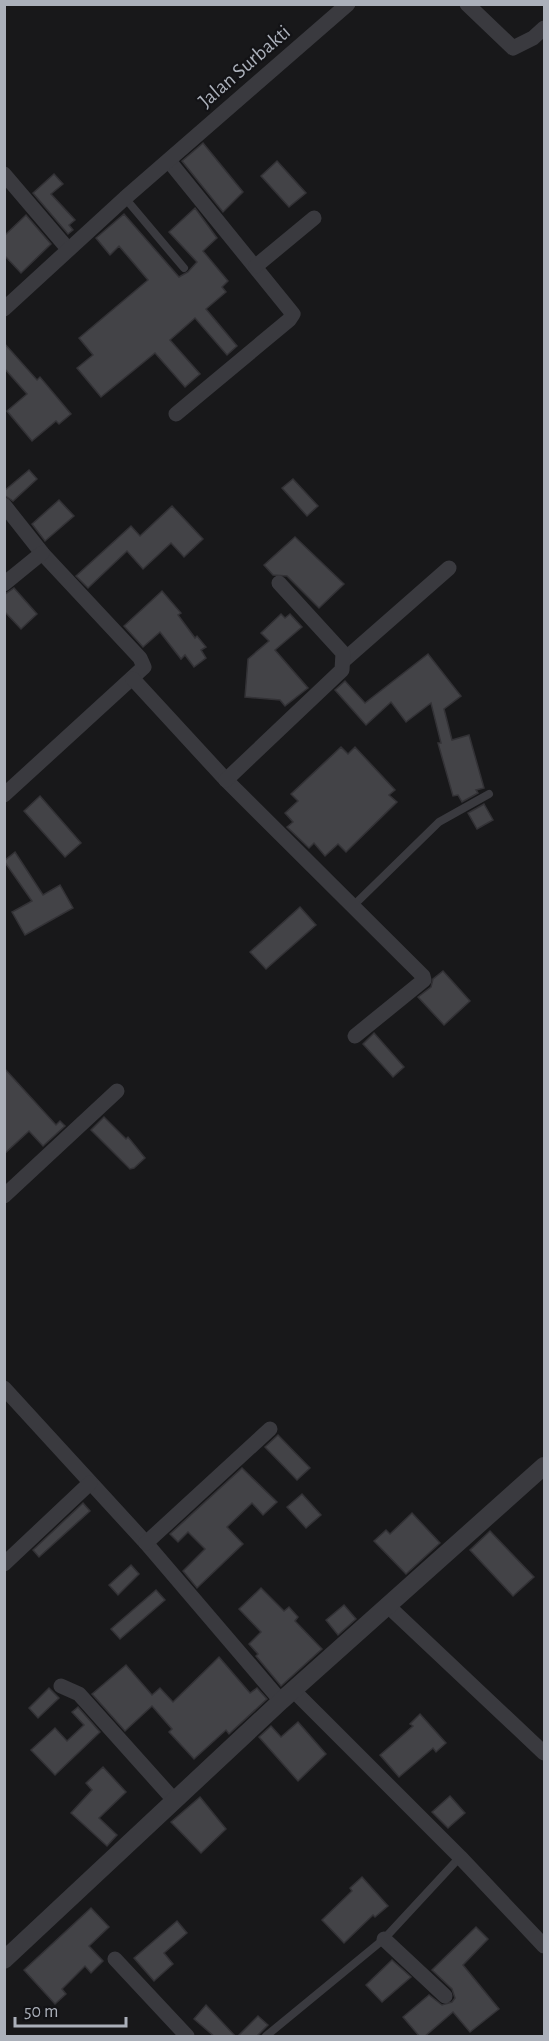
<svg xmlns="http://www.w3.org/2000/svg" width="549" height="2041" viewBox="0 0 549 2041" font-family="'Alegreya Sans',sans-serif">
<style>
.building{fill:#434347;stroke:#333236;stroke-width:1.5}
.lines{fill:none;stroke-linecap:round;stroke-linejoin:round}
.service{stroke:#3a3a3f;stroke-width:8}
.minor{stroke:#3a3a3f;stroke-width:15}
.tertiary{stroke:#3a3a3f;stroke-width:18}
.labels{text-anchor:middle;stroke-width:4.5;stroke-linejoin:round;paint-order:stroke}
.street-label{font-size:21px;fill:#abb0ba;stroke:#131316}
</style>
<rect width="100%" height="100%" fill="#18181a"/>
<g class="building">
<path d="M203 143 243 192 223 212 182 161Z"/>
<path d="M277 161 306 193 289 207 261 176Z"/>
<path d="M54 174 63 184 51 194 75 220 69 225 73 230 68 234 33 193Z"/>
<path d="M195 208 217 238 203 251 228 281 222 287 226 292 206 309 237 346 227 355 195 318 170 340 200 374 185 387 155 353 101 397 77 368 93 355 79 338 148 280 119 246 110 255 96 238 124 214 179 277 188 272 197 262 169 232Z"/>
<path d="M26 215 51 244 21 273 4 255V236Z"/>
<path d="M4 343 37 380 40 377 71 414 59 424 56 421 32 441 7 411 27 394 4 368Z"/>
<path d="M29 470 37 479 13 501 4 495V491Z"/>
<path d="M293 479 318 506 307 516 282 488Z"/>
<path d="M59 500 74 516 45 541 32 524Z"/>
<path d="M172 506 203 539 184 557 171 543 143 569 127 551 88 588 76 576 131 526 140 536Z"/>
<path d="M295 537 344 584 319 608 287 576 273 575 264 565Z"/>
<path d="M14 588 37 614 21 629 4 611V595Z"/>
<path d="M162 591 181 613 178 615 195 638 197 636 206 647 201 650 206 658 194 667 185 655 181 659 160 632 143 647 124 626Z"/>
<path d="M281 614 285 618 290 614 302 627 275 650 308 688 285 706 280 700 245 697 248 659 269 641 261 633Z"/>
<path d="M428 654 461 696 444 709 452 740 469 735 484 788 476 790 478 793 462 802 458 795 453 796 438 743H441L431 703 406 722 391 702 366 725 335 690 345 681 365 703Z"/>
<path d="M341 747 348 754 355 747 395 790 389 795 397 802 346 852 338 844 325 856 314 843 309 848 287 827 293 822 285 813 298 801 291 794Z"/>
<path d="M40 796 81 843 65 857 24 811Z"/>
<path d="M484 804 493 820 477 829 468 813Z"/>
<path d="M15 852 43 895 60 885 73 908 25 935 12 912 32 901 4 861Z"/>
<path d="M300 907 316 925 266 969 250 952Z"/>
<path d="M443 971 470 1001 444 1025 418 997 431 987 433 979Z"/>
<path d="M374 1033 404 1067 393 1077 363 1044Z"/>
<path d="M4 1068 56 1125 60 1121 65 1126 43 1146 29 1131 4 1154Z"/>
<path d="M104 1117 126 1139 128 1137 145 1158 134 1168 130 1169 91 1130Z"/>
<path d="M278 1435 310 1468 297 1480 265 1447Z"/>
<path d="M242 1468 277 1502 263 1515 252 1503 227 1527 243 1544 197 1588 183 1571 205 1549 188 1532 178 1542 170 1534Z"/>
<path d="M302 1494 321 1515 306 1528 287 1507Z"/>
<path d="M83 1503 90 1511 39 1557 33 1550Z"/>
<path d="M412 1513 440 1543 406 1574 374 1541 386 1530 390 1534Z"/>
<path d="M490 1531 534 1577 513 1596 470 1550Z"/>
<path d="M131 1565 139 1574 118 1595 109 1585Z"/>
<path d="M261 1588 284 1611 289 1607 298 1617 295 1621 322 1649 281 1686 256 1656 258 1654 249 1644 261 1632 239 1609Z"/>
<path d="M156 1590 165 1600 120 1639 111 1629Z"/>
<path d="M344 1605 356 1619 338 1635 326 1620Z"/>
<path d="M219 1657 250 1693 257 1688 267 1699 229 1734 226 1730 194 1759 169 1732 172 1729 152 1706 125 1731 92 1694 126 1665 152 1695 160 1688 173 1702Z"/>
<path d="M49 1688 59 1698 38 1718 29 1708Z"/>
<path d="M78 1707 100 1732 55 1775 31 1750 55 1728 67 1741 84 1725 72 1712Z"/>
<path d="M420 1714 446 1743 436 1752 433 1748 399 1777 380 1755 413 1726 410 1724Z"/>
<path d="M298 1722 326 1754 298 1781 259 1737 271 1726 281 1737Z"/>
<path d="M103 1767 126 1792 99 1818 117 1835 107 1846 71 1813 92 1790 86 1783Z"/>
<path d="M450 1796 465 1813 448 1828 432 1812Z"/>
<path d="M200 1797 226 1829 201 1853 171 1822Z"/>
<path d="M362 1877 388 1906 375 1917 373 1915 344 1943 322 1920 352 1891 350 1888Z"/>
<path d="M91 1908 109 1927 89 1946 103 1961 91 1973 85 1966 62 1989 66 1994 55 2004 24 1970Z"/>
<path d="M177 1921 187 1933 164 1953 173 1964 154 1981 134 1958Z"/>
<path d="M476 1927 488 1939 463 1965 499 2009 470 2032 453 2012 424 2037H420L403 2017 429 1995 442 2005 452 2002 455 1998 452 1989 432 1970Z"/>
<path d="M392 1960 411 1977 382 2002 366 1985Z"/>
<path d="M206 2005 236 2037H215L194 2019Z"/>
<path d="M258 2016 268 2025 256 2037H237Z"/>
</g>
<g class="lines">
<g class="service">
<path d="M125 198 184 268"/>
<path d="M353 906 439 822 489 794"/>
<path d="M266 2036 384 1939 460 1857"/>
</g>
<g class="minor">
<path d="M467 4 513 48 533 38 544 28"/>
<path d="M169 161 293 314 289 320 176 414"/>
<path d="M4 174 68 249"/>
<path d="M256 266 314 218"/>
<path d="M4 309 125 198 348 4"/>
<path d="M4 505 42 553 140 658 144 667 4 795"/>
<path d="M4 584 42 553"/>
<path d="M343 661 449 568"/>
<path d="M133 679 226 780 423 976 424 980 355 1036"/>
<path d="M226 780 342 670 343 653 279 583"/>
<path d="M4 1196 117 1091"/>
<path d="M4 1388 146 1543 281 1701"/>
<path d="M146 1543 270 1429"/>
<path d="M4 1564 90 1483"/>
<path d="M387 1605 544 1753"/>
<path d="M61 1686 79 1694 174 1800"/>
<path d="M293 1690 460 1857 544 1946"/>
<path d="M384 1939 445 1996"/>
<path d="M115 1959 187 2036"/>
</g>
<path class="tertiary" d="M4 1960 281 1701 544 1466"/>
</g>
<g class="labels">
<g class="street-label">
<text transform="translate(244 66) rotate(-41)" y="7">Jalan Surbakti</text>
</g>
</g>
<rect width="549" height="2041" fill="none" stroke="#abb0ba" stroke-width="12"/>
<path d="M15 2017v9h111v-9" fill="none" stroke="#abb0ba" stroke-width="3"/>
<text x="24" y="2017" font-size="18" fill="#abb0ba" stroke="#131316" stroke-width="4.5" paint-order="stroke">50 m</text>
</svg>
